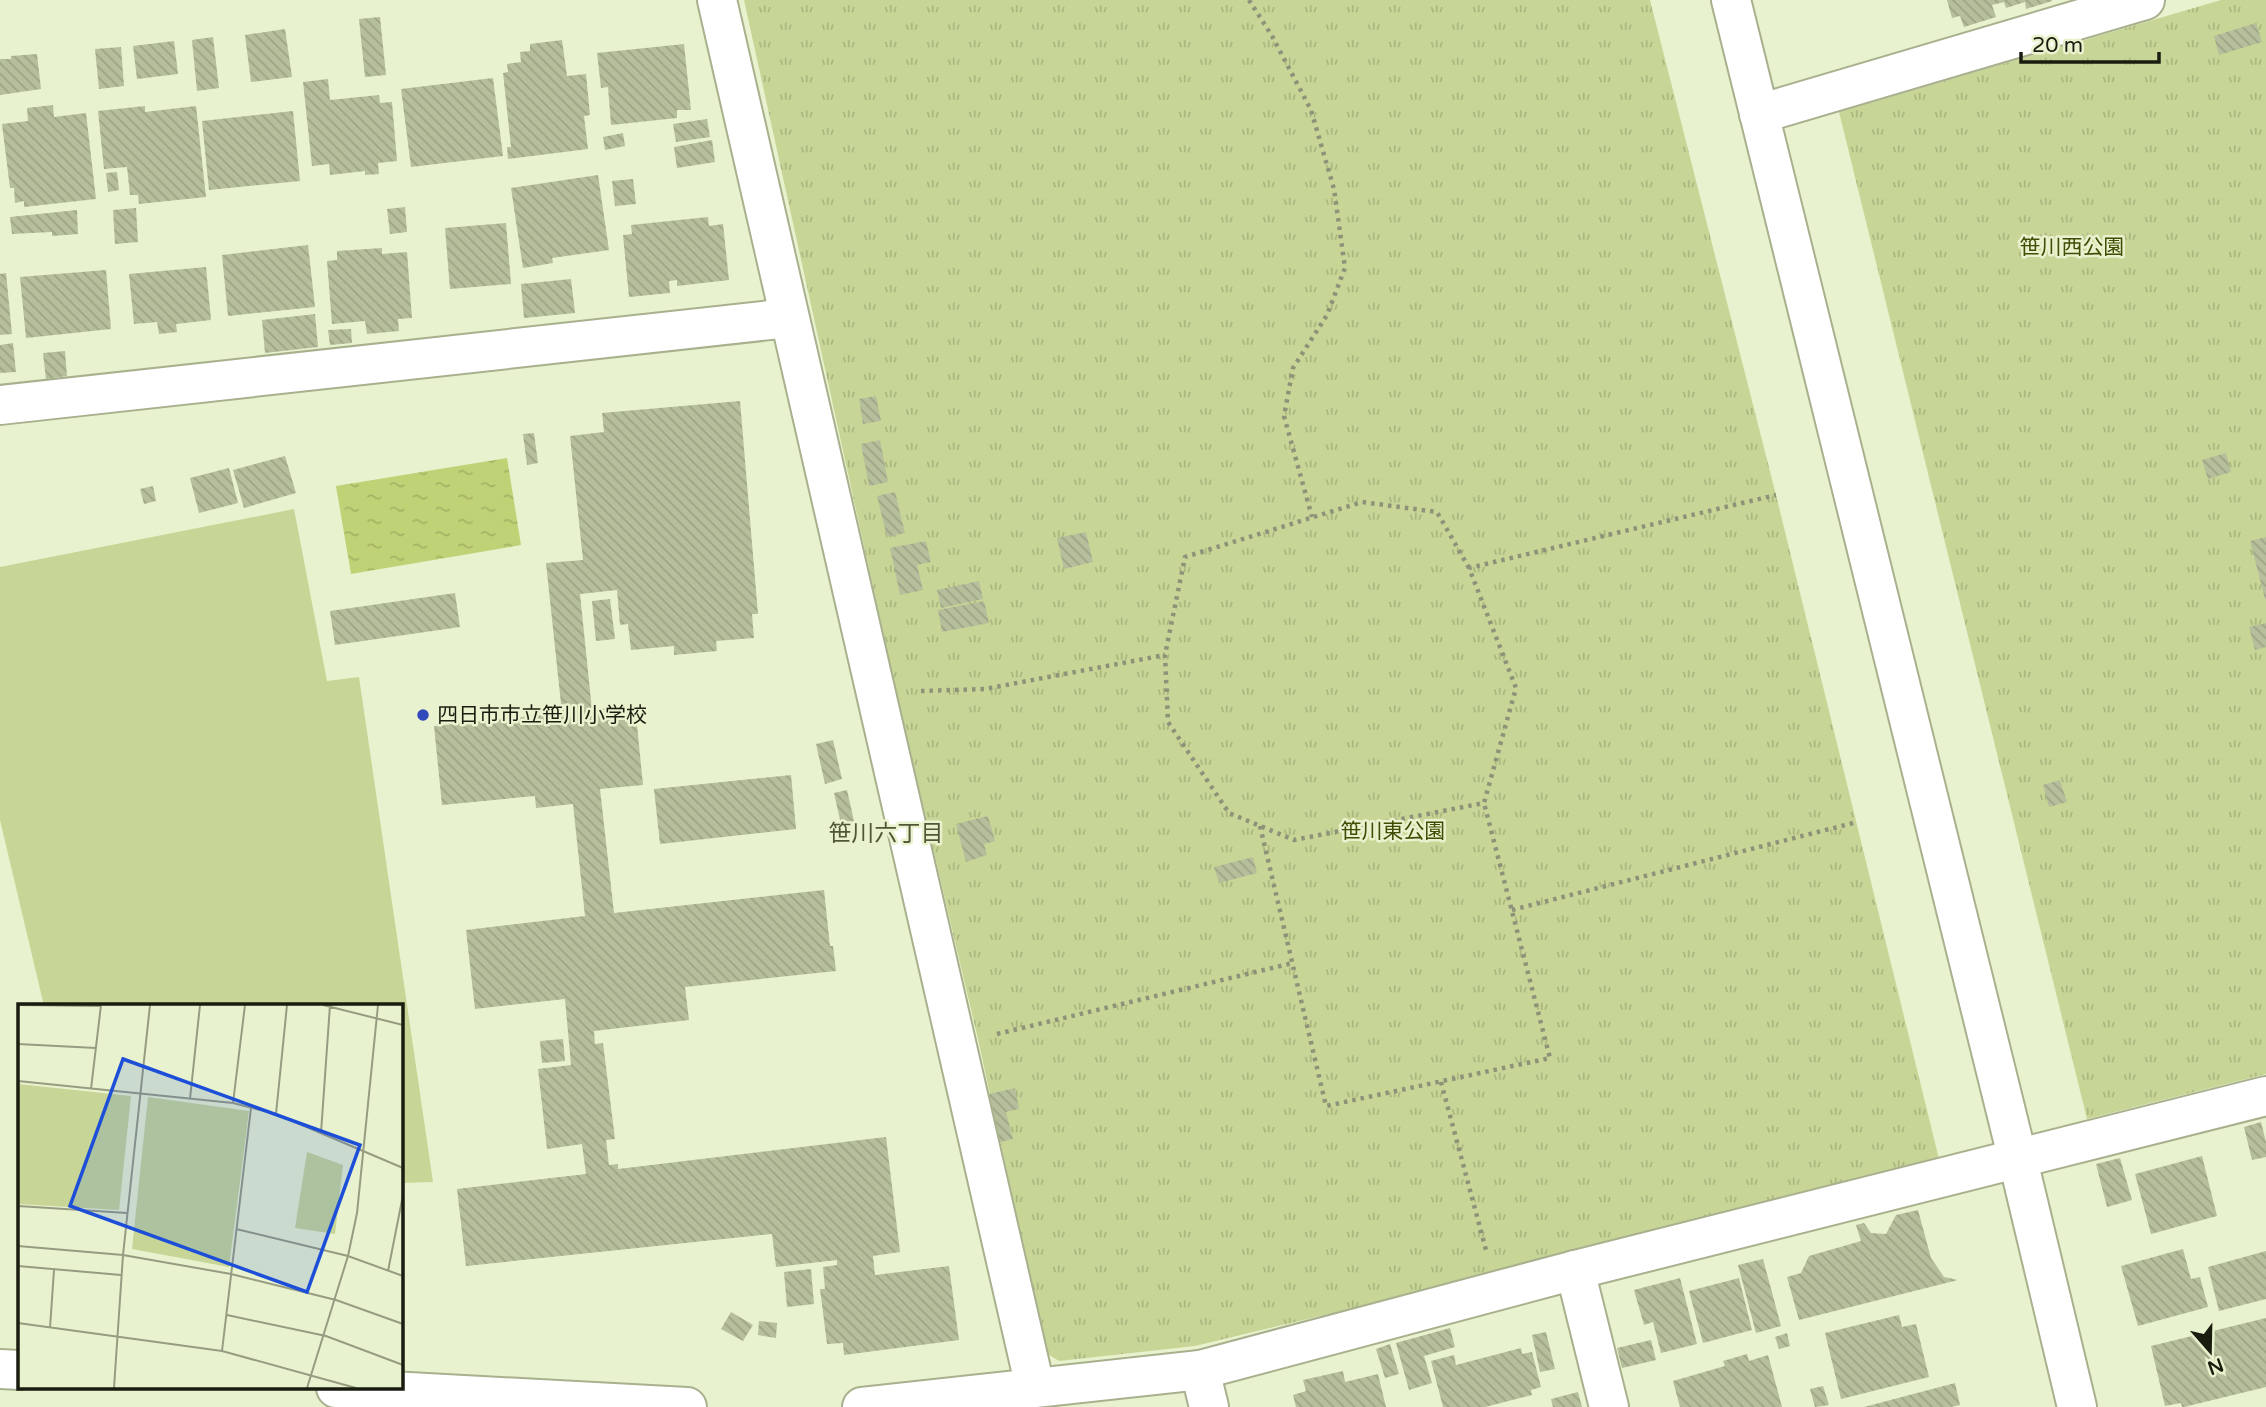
<svg xmlns="http://www.w3.org/2000/svg" width="2266" height="1407" viewBox="0 0 2266 1407" font-family="'Varela Round','Noto Sans JP',sans-serif">
<style>
.park{fill:url(#park-tufts)}
.pitch{fill:#c7d696}
.water{fill:url(#water-ripples)}
.building{fill:url(#building-back-hatch)}
.lines{fill:none;stroke-linecap:round;stroke-linejoin:round}
.minor-casing{stroke:#a8b08e;stroke-width:42}
.path{stroke:#8d9379;stroke-width:4.5;stroke-dasharray:3.5 5;stroke-linecap:butt}
.minor{stroke:#fff;stroke-width:38}
.poi-dot{fill:#3149ba;stroke:#e9f2ce;stroke-width:2.5}
.labels{text-anchor:middle;stroke-width:5;stroke-linejoin:round;paint-order:stroke}
.park-label{font-size:21px;fill:#414c05;stroke:#e9f2ce}
.poi-label{font-size:21px;fill:#191c0f;stroke:#e9f2ce;text-anchor:start}
.neighbourhood-label{font-size:23px;fill:#505737;stroke:#e9f2ce}
.inset-road{fill:none;stroke:#969c82;stroke-width:2}
.view{fill:#1d4ed8;fill-opacity:0.15;stroke:#1d4ed8;stroke-width:3.5}
.inset-edge{fill:none;stroke:#191c0f;stroke-width:3.5}
</style>
<defs>
<pattern id="park-tufts" width="24" height="20" patternUnits="userSpaceOnUse" patternTransform="scale(1.75)"><rect width="24" height="20" fill="#c7d696"/><path d="M3 7l-1-3M5 7V3M7 7l1-3M15 17l-1-3M17 17v-4M19 17l1-3" fill="none" stroke="#aab780"/></pattern>
<pattern id="water-ripples" width="26" height="14" patternUnits="userSpaceOnUse" patternTransform="scale(1.75)"><rect width="26" height="14" fill="#bfd276"/><path d="M2 4q2-2 4 0t4 0M15 11q2-2 4 0t4 0" fill="none" stroke="#a4b465"/></pattern>
<pattern id="building-back-hatch" width="6" height="6" patternUnits="userSpaceOnUse" patternTransform="scale(1.75)"><rect width="6" height="6" fill="#b6bf9c"/><path d="M-1 5l2 2M0 0l6 6M5-1l2 2" fill="none" stroke="#9ca485"/></pattern>
</defs>
<rect width="100%" height="100%" fill="#e9f2ce"/>
<g class="park">
<path d="M744 0H1650L1776 495 1939 1159 1492 1275 1195 1346 1059 1361 1046 1353 978 1039 896 692Z"/>
<path d="M2221 0H2266V1074L2087 1119 1839 112Z"/>
</g>
<path class="pitch" d="M294 509 327 681 359 677 433 1182 401 1183V1006H44L0 820V567Z"/>
<path class="water" d="M507 458 521 545 351 574 336 486Z"/>
<g class="building">
<path d="M1947 0H2052V1L2026 9 2025 2 2006 8 2004 2 1992 5 1996 17 1964 27 1960 16 1952 18Z"/>
<path d="M380 17 386 75 365 77 359 19Z"/>
<path d="M2256 23 2262 42 2219 55 2214 36Z"/>
<path d="M285 29 292 77 251 82 245 35Z"/>
<path d="M213 37 219 88 197 91 192 40Z"/>
<path d="M562 40 567 76 586 74 590 115 584 116 588 149 508 159 507 147H511L503 73 508 72 507 64 521 62 520 52 530 51V44Z"/>
<path d="M174 41 178 74 137 79 133 46Z"/>
<path d="M684 44 691 110H677V118L611 125 608 87 601 88 597 53Z"/>
<path d="M121 47 124 86 99 89 95 49Z"/>
<path d="M37 54 41 89 0 95V59H11V56Z"/>
<path d="M493 78 503 156 411 167 401 89Z"/>
<path d="M328 79 330 100 379 95 380 103 392 102 397 161 378 163 379 174 365 175V171L330 175 329 164 312 166 303 82Z"/>
<path d="M53 105 54 117 86 113 96 199 24 207V201L15 203 14 188H10L2 124 28 121 27 108Z"/>
<path d="M145 106V112L196 106 206 197 139 204 138 195H130L127 167 104 169 98 111Z"/>
<path d="M293 111 300 181 209 190 202 121Z"/>
<path d="M707 119 710 137 676 142 673 124Z"/>
<path d="M623 133 625 146 605 150 603 137Z"/>
<path d="M712 140 715 162 677 168 674 147Z"/>
<path d="M117 172 119 190 108 192 106 173Z"/>
<path d="M598 175 609 250 552 258 553 263 523 268 511 188Z"/>
<path d="M633 179 636 204 615 206 612 181Z"/>
<path d="M405 207 407 232 390 234 387 209Z"/>
<path d="M136 208 138 242 115 244 113 210Z"/>
<path d="M77 210 78 234 52 236V232L12 234 10 217Z"/>
<path d="M708 217 709 226 723 224 729 280 677 286V280L669 281 670 293 629 297 623 235 632 234 631 225Z"/>
<path d="M506 223 511 284 450 289 445 228Z"/>
<path d="M308 245 315 307 228 316 222 255Z"/>
<path d="M382 248V254L407 252 412 318 398 319 399 331 367 334 365 321 332 324 327 261 337 260V251Z"/>
<path d="M206 267 211 320 176 324 177 332 159 334 157 322 134 324 129 274Z"/>
<path d="M106 270 111 329 26 338 20 277Z"/>
<path d="M6 273 12 334 0 335V274Z"/>
<path d="M571 279 575 313 524 318 521 284Z"/>
<path d="M315 314 318 347 265 353 262 320Z"/>
<path d="M351 329 352 343 330 345 328 330Z"/>
<path d="M13 343 16 372 0 373V345Z"/>
<path d="M65 351 67 376 46 379 43 353Z"/>
<path d="M876 396 881 421 863 424 859 399Z"/>
<path d="M740 401 758 614H752L754 638 716 641 717 651 674 655V646L631 650 628 624 620 625 617 590 580 594 592 710 635 705 643 785 600 789 614 913 824 890 830 946H833L836 971 685 987 689 1020 594 1031 595 1044 603 1043 615 1139 606 1140 609 1165 618 1164V1169L886 1137 900 1252 873 1256 875 1275 949 1266 959 1340 844 1355 843 1343 827 1344 820 1289H825L823 1267 837 1265V1260L776 1267 772 1234 466 1266 457 1189 586 1174 582 1144 547 1149 538 1069 571 1065 565 999 475 1009 466 930 585 916 573 804 536 808 535 796 442 805 434 726 562 713 546 563 583 560 570 436 604 432 602 413Z"/>
<path d="M534 433 538 463 527 465 523 434Z"/>
<path d="M880 440 888 482 869 486 861 444Z"/>
<path d="M2226 453 2231 472 2208 479 2202 460Z"/>
<path d="M285 456 296 493 244 508 233 470Z"/>
<path d="M229 468 238 503 199 513 190 478Z"/>
<path d="M153 486 156 501 144 504 140 489Z"/>
<path d="M895 492 905 533 887 537 877 496Z"/>
<path d="M1086 532 1093 562 1064 569 1057 538Z"/>
<path d="M2266 537V599H2265L2250 541Z"/>
<path d="M926 541 931 562 917 565 923 590 900 595 890 548Z"/>
<path d="M979 581 983 599 941 608 937 590Z"/>
<path d="M455 593 460 627 335 645 330 611Z"/>
<path d="M610 599 615 639 596 641 592 601Z"/>
<path d="M984 601 989 623 942 632 938 610Z"/>
<path d="M2266 623V647L2255 650 2249 627Z"/>
<path d="M833 740 842 779 825 784 816 744Z"/>
<path d="M791 775 796 829 660 844 654 789Z"/>
<path d="M2060 780 2067 802 2049 807 2043 785Z"/>
<path d="M847 790 854 821 841 824 834 793Z"/>
<path d="M988 816 995 841 984 844 987 855 966 862 956 824Z"/>
<path d="M1253 857 1257 873 1219 883 1214 867Z"/>
<path d="M563 1039 565 1061 542 1063 540 1041Z"/>
<path d="M1015 1088 1019 1109 1006 1112 1013 1139 1000 1142 989 1094Z"/>
<path d="M2261 1122 2266 1142V1157L2252 1160 2244 1127Z"/>
<path d="M2202 1156 2217 1216 2151 1234 2135 1174Z"/>
<path d="M2120 1158 2132 1200 2107 1207 2096 1164Z"/>
<path d="M1918 1210 1931 1258 1944 1277 1958 1280 1799 1320 1787 1277 1801 1273 1809 1256 1861 1241 1856 1225 1864 1223 1871 1233 1886 1234 1896 1215Z"/>
<path d="M2183 1249 2191 1279 2200 1277 2208 1307 2138 1326 2121 1266Z"/>
<path d="M2266 1251V1299L2219 1311 2208 1267Z"/>
<path d="M1763 1259 1781 1326 1756 1333 1738 1265Z"/>
<path d="M811 1269 814 1304 787 1307 784 1272Z"/>
<path d="M1680 1278 1697 1344 1661 1353 1653 1322 1644 1325 1634 1290Z"/>
<path d="M1739 1278 1752 1330 1703 1343 1689 1291Z"/>
<path d="M731 1312 753 1325 743 1341 721 1329Z"/>
<path d="M1899 1315 1902 1327 1916 1324 1929 1377 1841 1399 1825 1333Z"/>
<path d="M2266 1318V1387L2184 1407H2182L2181 1403 2165 1406 2151 1346Z"/>
<path d="M759 1321 777 1323 776 1338 758 1335Z"/>
<path d="M1450 1328 1455 1347 1424 1356 1432 1383 1409 1390 1396 1343Z"/>
<path d="M1546 1332 1555 1369 1540 1372 1532 1335Z"/>
<path d="M1787 1333 1790 1346 1779 1349 1775 1337Z"/>
<path d="M1651 1340 1656 1360 1622 1368 1617 1348Z"/>
<path d="M1390 1344 1399 1374 1385 1378 1376 1349Z"/>
<path d="M1521 1348 1522 1354 1532 1352 1541 1387 1531 1390 1532 1395 1485 1407H1443L1431 1361 1454 1355 1456 1365Z"/>
<path d="M1747 1354 1749 1361 1768 1355 1782 1407H1680L1673 1381 1725 1366 1723 1361Z"/>
<path d="M1343 1371 1345 1382 1378 1374 1386 1407H1296L1293 1395 1306 1391 1303 1380Z"/>
<path d="M1955 1383 1960 1405 1951 1407H1864Z"/>
<path d="M1823 1386 1829 1405 1815 1407 1810 1389Z"/>
<path d="M1578 1392 1582 1407H1553L1551 1399Z"/>
</g>
<g class="lines">
<g class="minor-casing">
<g id="minor">
<path d="M717 0 1035 1387"/>
<path d="M1731 0 2018 1160 2077 1407"/>
<path d="M1759 114 2145 0"/>
<path d="M0 405 789 318"/>
<path d="M1575 1270 1609 1407"/>
<path d="M0 1369 19 1370"/>
<path d="M1200 1370 1209 1407"/>
<path d="M336 1388 687 1407"/>
<path d="M862 1407 1200 1370 1575 1270 2266 1096"/>
</g>
</g>
<g class="path">
<path d="M1249 0 1272 36 1311 110 1334 189 1345 268 1327 315 1293 368 1284 416 1312 517"/>
<path d="M1469 568 1437 512 1362 502 1185 557 1165 655 1168 722 1229 813 1294 840 1484 803 1516 688 1469 568 1776 495"/>
<path d="M921 691 985 689 1165 655"/>
<path d="M1260 826 1326 1106 1550 1058 1484 803"/>
<path d="M1512 910 1857 822"/>
<path d="M997 1034 1293 963"/>
<path d="M1441 1082 1486 1250"/>
</g>
<use href="#minor" class="minor"/>
</g>
<circle class="poi-dot" cx="423" cy="715" r="7"/>
<g class="labels">
<g class="park-label">
<text x="2072" y="254">笹川西公園</text>
<text x="1393" y="838">笹川東公園</text>
</g>
<g class="poi-label">
<text x="437" y="722">四日市市立笹川小学校</text>
</g>
<g class="neighbourhood-label">
<text x="886" y="841">笹川六丁目</text>
</g>
</g>
<g transform="translate(18 1004)">
<rect width="385" height="385" fill="#e9f2ce"/>
<path d="M0 80 113 92 101 206 0 200ZM130 93 231 107 211 263 114 245Z" fill="#c7d696"/>
<path d="M289 148 325 161 317 230 277 224Z" fill="#c7d696"/>
<path class="inset-road" d="M0 1 82 2M305 1 385 21M0 40 78 44M0 77 215 99 258 110 385 164M73 85 83 1M172 95 182 1M215 99 227 1M258 110 269 1M303 129 312 1M0 202 109 209M218 225 330 252 385 272M0 242 105 251 213 270 318 296 385 320M0 262 103 271M370 267 385 191M209 311 308 332 385 361M0 319 204 347 338 384M32 324 36 266M204 347 233 104M96 384 105 251 132 1M289 384 330 252 339 209 360 1"/>
<path class="view" d="M105 55 342 141 289 288 52 202Z"/>
<rect width="385" height="385" class="inset-edge"/>
</g>
<g transform="translate(2210 1351) rotate(160)" stroke="#e9f2ce" stroke-width="5" paint-order="stroke">
<path d="M0-5L12 26L0 18L-12 26Z" fill="#191c0f"/>
<text y="-10" font-size="19" font-weight="bold" text-anchor="middle" fill="#191c0f">N</text>
</g>
<path d="M2021 52v10h138v-10" fill="none" stroke="#191c0f" stroke-width="3.5"/>
<text x="2032" y="52" font-size="21" fill="#191c0f" stroke="#e9f2ce" stroke-width="5" paint-order="stroke">20 m</text>
</svg>
